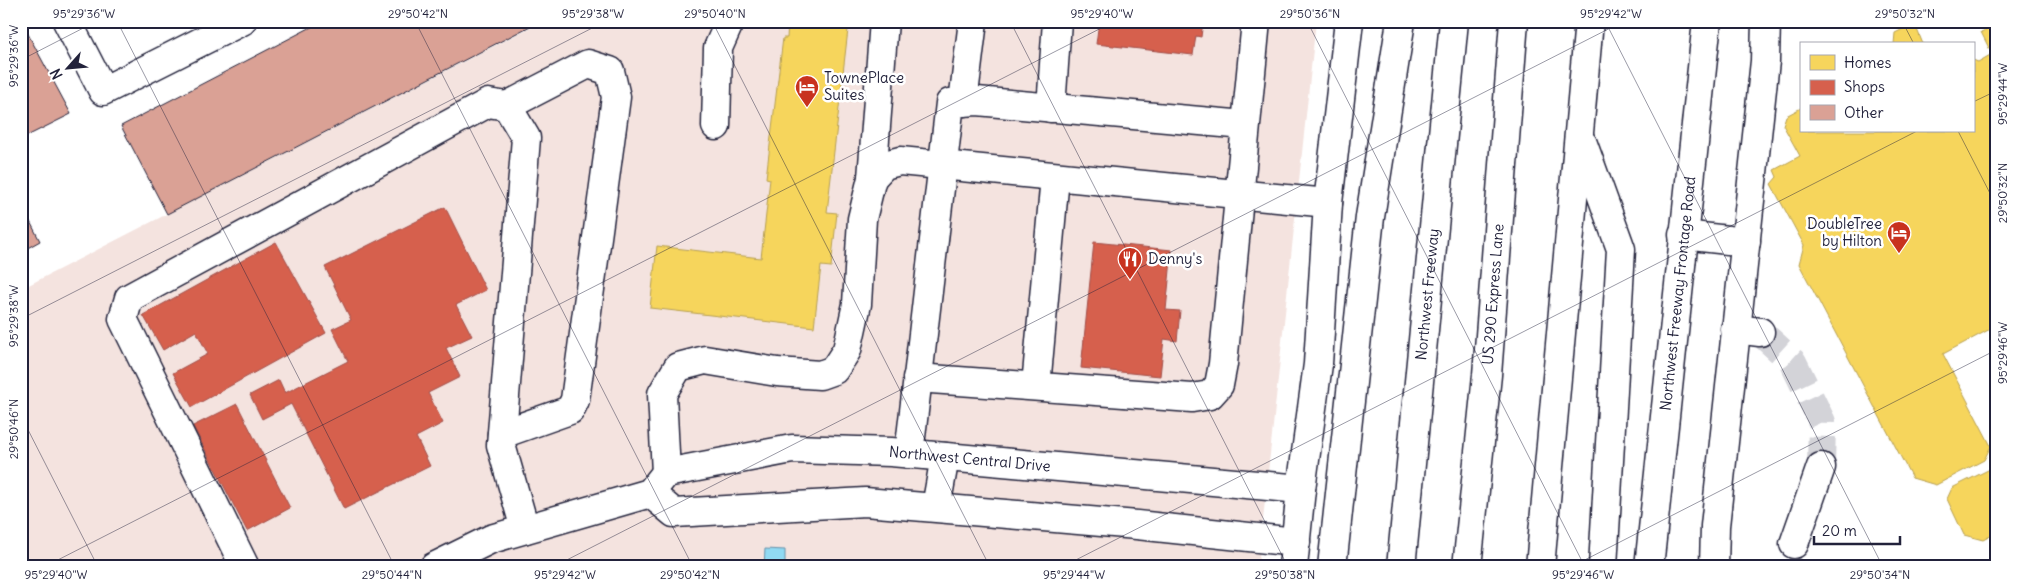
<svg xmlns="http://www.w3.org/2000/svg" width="2017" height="588" viewBox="0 0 2017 588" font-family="Delius,sans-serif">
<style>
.built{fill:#f4e3df}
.water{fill:#91daf3;stroke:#6590a9}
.homes{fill:#f6d55c;stroke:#b69f52}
.shops{fill:#d6604d;stroke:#a04d48}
.building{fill:#daa195;stroke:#22223b}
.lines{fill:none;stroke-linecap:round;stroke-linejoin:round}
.minor-tunnel{stroke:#d3d3d8;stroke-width:28;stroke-dasharray:28 14;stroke-linecap:butt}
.minor-casing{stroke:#22223b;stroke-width:31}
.major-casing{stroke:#22223b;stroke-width:31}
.highway-casing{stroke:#22223b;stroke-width:31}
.minor{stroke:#fff;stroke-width:28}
.major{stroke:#fff;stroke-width:28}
.highway{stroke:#fff;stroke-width:28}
.ticks{fill:none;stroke:#22223b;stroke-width:1;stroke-opacity:0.45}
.labels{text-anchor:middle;stroke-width:5;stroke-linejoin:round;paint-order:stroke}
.poi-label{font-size:15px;fill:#22223b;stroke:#fff;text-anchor:start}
.street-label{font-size:15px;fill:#22223b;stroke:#fff}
.neatline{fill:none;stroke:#22223b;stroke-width:2}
.ticks-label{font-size:12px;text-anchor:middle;fill:#22223b}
</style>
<rect width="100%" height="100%" fill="#fff"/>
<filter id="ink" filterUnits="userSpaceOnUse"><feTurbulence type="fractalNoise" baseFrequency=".02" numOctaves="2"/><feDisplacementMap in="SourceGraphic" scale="10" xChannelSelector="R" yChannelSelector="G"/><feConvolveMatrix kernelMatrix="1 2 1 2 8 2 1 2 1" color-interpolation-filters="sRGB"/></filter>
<g filter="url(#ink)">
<path class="built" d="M543 21H1316L1258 567H21V289Z"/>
<path class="water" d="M765 549 785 550V567H764Z"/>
<g class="homes">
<path d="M788 21H849L827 212 837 213 831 267 821 266 814 327 650 308 657 246 761 258 770 179 766 178 783 38H787Z"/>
<path d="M1996 25V326L1943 354 1991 446 1984 460 1936 485 1912 478 1799 264 1804 245 1771 184 1777 177 1774 170 1800 156 1783 125 1786 116 1801 108V131H1973V60L1978 62 1992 54 1981 32Z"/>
<path d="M1909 26 1916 27 1923 44H1894L1895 33Z"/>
<path d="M1996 466V533L1983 540 1964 535 1947 499 1952 488Z"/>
</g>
<g class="shops">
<path d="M1099 21H1203L1201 37 1196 36 1193 55 1096 44Z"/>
<path d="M445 207 486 290 456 305 472 336 446 348 460 377 428 393 443 423 416 437 430 466 344 509 291 404 262 419 250 395 279 380 285 393 348 361 332 329 351 320 325 267Z"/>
<path d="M276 242 326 333 192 407 173 373 208 354 196 331 163 350 143 315Z"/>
<path d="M1094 242 1172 250 1166 310 1180 311 1177 341 1164 339 1160 376 1081 368Z"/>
<path d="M237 404 290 508 247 531 193 426Z"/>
</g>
<g class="building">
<path d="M21 21 71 114 21 139Z"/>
<path d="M323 21H540L167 214 121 126Z"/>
<path d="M21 204 40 241 24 250 21 245Z"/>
</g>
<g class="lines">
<path class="minor-tunnel" d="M1760 332 1793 362 1822 422 1821 467"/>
<g class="minor-casing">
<g id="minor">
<path d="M67 21 103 91 242 21"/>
<path d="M963 102 977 101 1245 125"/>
<path d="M1051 108 1057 21"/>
<path d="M716 126 718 48 730 21"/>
<path d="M872 178 884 165 900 161 1328 203"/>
<path d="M1683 235 1746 242"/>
<path d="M1735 329 1760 332"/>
<path d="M917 378 1192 398 1210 395 1219 385 1223 364 1256 21"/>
<path d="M1036 386 1055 177"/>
<path d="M502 434 570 410 575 400 616 97 610 71 588 64 507 106"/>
<path d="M909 454 950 103 963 102 973 21"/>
<path d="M666 473 662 394 678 367 705 360 777 372 820 375 834 370 847 350 857 304 862 219 872 178 884 21"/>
<path d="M650 493 674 513 865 502 1137 525 1296 542"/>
<path d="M936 507 945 457"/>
<path d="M1794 544 1821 467"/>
<path d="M245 567 123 319 129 298 488 103 507 106 526 138 501 445 525 529"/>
<path id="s1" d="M434 567 491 539 650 493 666 473 792 449 891 452 1301 489"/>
<path d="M1714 567 1715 526 1765 61 1766 21"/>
</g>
</g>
<g class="major-casing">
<g id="major">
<path d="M1293 567 1301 489 1318 364 1328 203 1349 21"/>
<path id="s2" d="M1649 567 1707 21"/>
</g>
</g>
<g class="highway-casing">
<g id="highway">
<path d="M1583 144 1621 249 1603 567"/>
<path d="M1332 567 1370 217 1401 21"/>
<path id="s3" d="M1401 567 1454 21"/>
<path id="s4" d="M1467 567 1487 375 1514 21"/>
<path d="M1540 567 1589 21"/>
</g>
</g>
<use href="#minor" class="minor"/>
<use href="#major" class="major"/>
<use href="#highway" class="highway"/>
</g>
</g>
<path class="ticks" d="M117 21 395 567M415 21 693 567M712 21 990 567M1010 21 1288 567M1307 21 1585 567M1605 21 1883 567M1902 21 1914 44M21 60 97 21M1973 102 1996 91M1958 131 1996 205M21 319 606 21M21 416 98 567M44 567 1115 21M553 567 1624 21M1062 567 1917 131M1571 567 1996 350"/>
<defs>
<g id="hotel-pin" transform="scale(1.25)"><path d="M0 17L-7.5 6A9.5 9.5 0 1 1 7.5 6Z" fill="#c8321e" stroke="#fff"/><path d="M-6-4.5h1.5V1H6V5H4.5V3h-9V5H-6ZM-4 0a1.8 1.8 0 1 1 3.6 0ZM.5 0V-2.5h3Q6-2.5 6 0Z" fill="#fff"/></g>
<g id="restaurant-pin" transform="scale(1.25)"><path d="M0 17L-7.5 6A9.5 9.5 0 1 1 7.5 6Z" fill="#c8321e" stroke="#fff"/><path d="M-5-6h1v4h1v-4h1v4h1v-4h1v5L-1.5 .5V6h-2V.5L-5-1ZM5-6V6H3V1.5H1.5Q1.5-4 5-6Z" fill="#fff"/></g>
</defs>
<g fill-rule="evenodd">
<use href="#hotel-pin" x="807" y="87"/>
<use href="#hotel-pin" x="1899" y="233"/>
<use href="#restaurant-pin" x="1130" y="259"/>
</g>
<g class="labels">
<g class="poi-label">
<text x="824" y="83">TownePlace<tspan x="824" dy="17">Suites</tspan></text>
<text x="1882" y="229" text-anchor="end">DoubleTree<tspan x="1882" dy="17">by Hilton</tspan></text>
<text x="1148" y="264">Denny's</text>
</g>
<g class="street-label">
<text dy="5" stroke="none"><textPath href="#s3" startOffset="274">Northwest Freeway</textPath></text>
<text dy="5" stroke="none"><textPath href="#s4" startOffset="274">US 290 Express Lane</textPath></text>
<text dy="5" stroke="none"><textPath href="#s2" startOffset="275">Northwest Freeway Frontage Road</textPath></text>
<text dy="5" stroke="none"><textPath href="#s1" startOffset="561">Northwest Central Drive</textPath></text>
</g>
</g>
<rect width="2017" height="588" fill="none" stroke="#fff" stroke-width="55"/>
<rect x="1800" y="42" width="175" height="90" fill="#ffffff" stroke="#a7a7b1"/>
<rect x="1810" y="55" width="25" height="15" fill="#f6d55c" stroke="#a7a7b1"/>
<text x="1844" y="68" font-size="15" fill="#22223b">Homes</text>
<rect x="1810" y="80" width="25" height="15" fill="#d6604d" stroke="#a7a7b1"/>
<text x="1844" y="92" font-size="15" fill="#22223b">Shops</text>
<rect x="1810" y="105" width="25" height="15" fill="#daa195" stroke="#a7a7b1"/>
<text x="1844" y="118" font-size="15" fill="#22223b">Other</text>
<g transform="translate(68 68) rotate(243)" stroke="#ffffff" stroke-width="4" paint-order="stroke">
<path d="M0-4L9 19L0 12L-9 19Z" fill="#22223b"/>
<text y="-8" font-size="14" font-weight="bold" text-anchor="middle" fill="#22223b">N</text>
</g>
<path d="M1814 536v8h86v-8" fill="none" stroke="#22223b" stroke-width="2.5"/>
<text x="1822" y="536" font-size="15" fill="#22223b" stroke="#ffffff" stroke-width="4" paint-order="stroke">20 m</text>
<rect x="28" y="28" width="1962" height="532" class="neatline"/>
<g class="ticks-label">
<text x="84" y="18">95°29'36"W</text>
<text x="418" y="18">29°50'42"N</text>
<text x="593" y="18">95°29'38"W</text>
<text x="715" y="18">29°50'40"N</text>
<text x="1102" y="18">95°29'40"W</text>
<text x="1310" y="18">29°50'36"N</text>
<text x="1611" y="18">95°29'42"W</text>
<text x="1905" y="18">29°50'32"N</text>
<text transform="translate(14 56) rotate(-90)" y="4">95°29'36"W</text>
<text transform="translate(2003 94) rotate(-90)" y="4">95°29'44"W</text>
<text transform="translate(2003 193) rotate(-90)" y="4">29°50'32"N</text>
<text transform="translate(14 316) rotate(-90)" y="4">95°29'38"W</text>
<text transform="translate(2003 353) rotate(-90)" y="4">95°29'46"W</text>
<text transform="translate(14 429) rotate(-90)" y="4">29°50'46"N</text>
<text x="56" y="579">95°29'40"W</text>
<text x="392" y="579">29°50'44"N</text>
<text x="565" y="579">95°29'42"W</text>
<text x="690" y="579">29°50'42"N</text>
<text x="1074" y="579">95°29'44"W</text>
<text x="1285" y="579">29°50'38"N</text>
<text x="1583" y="579">95°29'46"W</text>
<text x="1880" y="579">29°50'34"N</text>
</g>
</svg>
